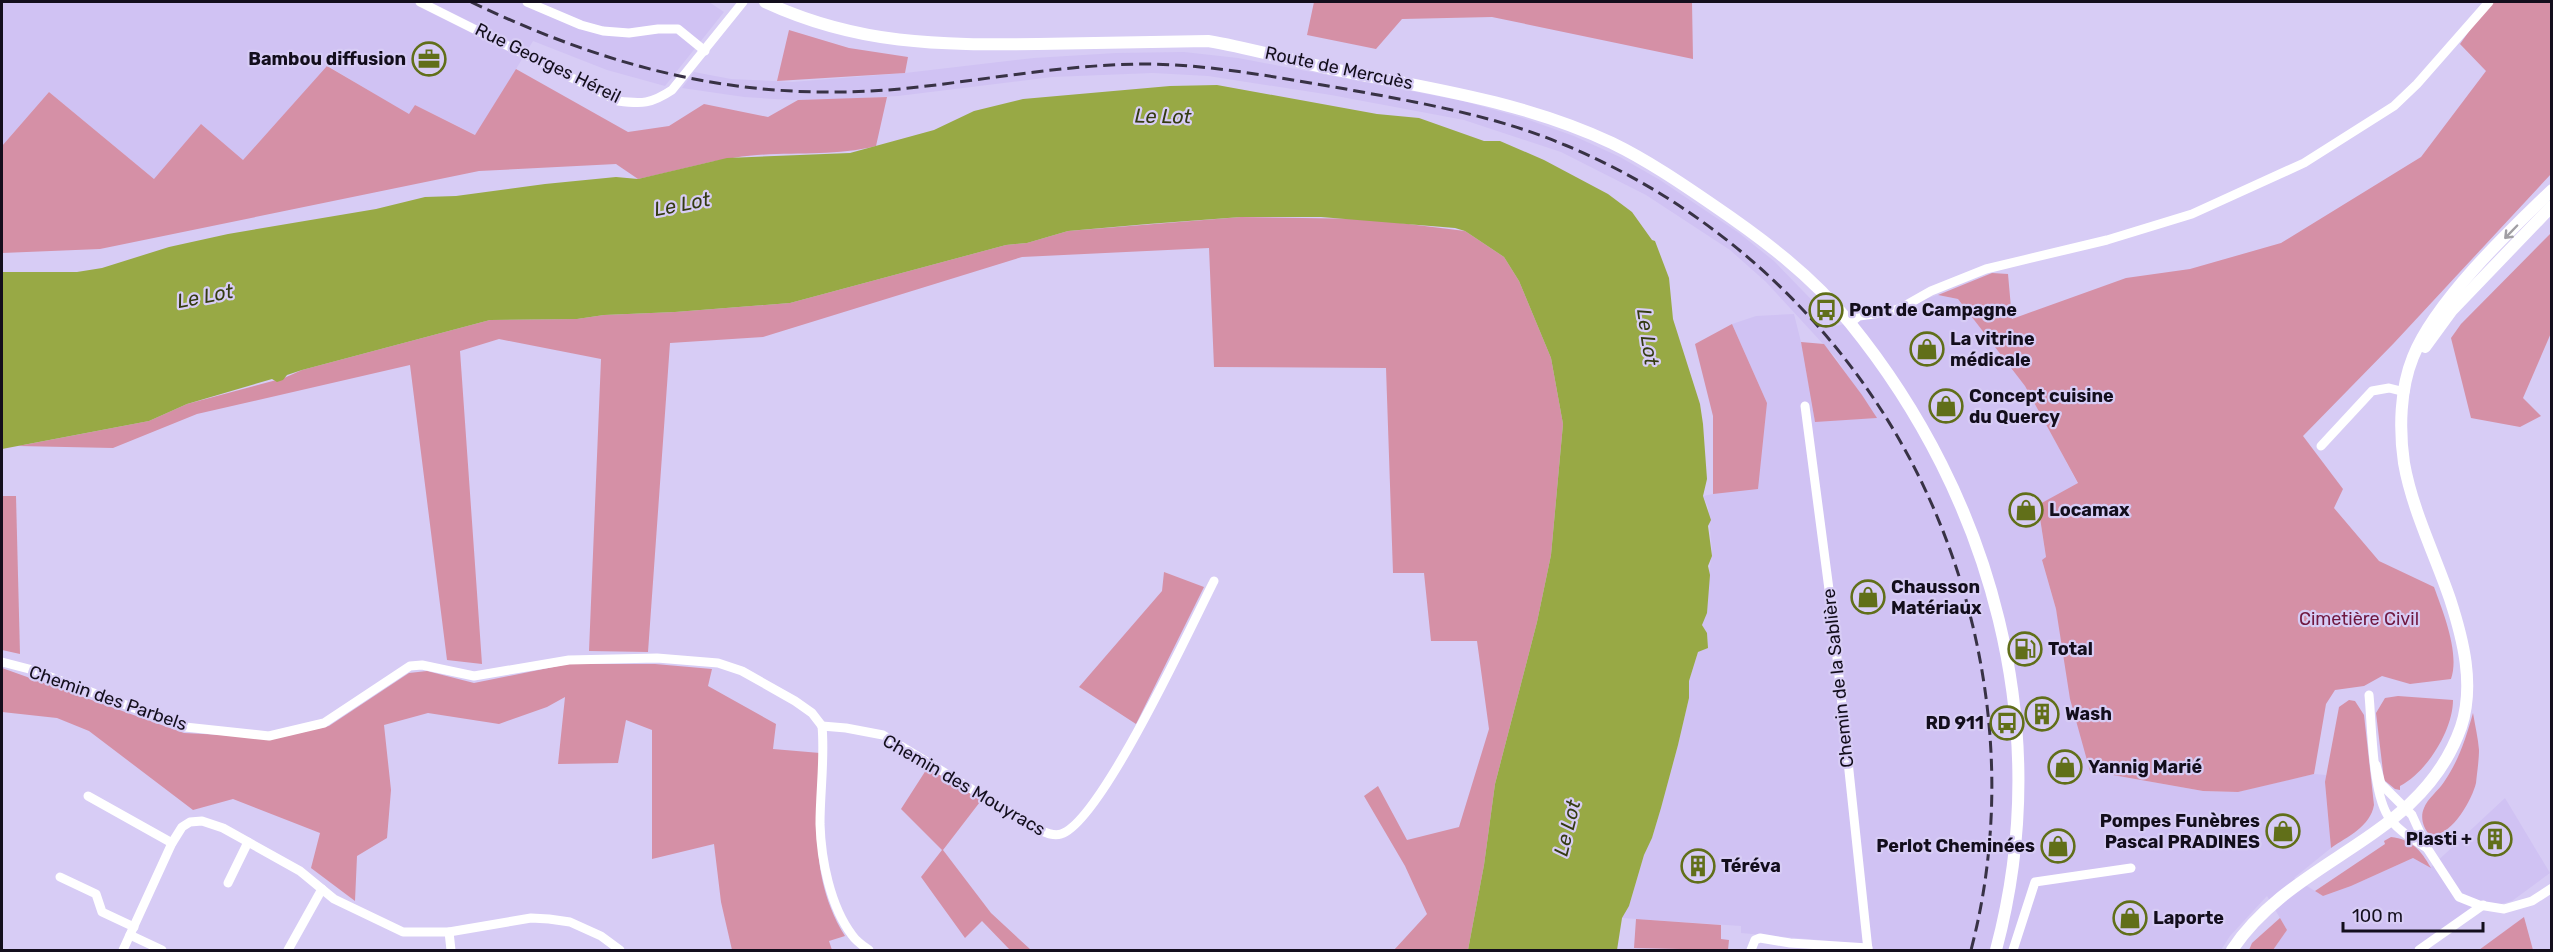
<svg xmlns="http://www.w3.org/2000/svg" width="2553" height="952" viewBox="0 0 2553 952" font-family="Rubik,sans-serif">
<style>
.built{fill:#d0c2f3}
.green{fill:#d590a6}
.water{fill:#98a945}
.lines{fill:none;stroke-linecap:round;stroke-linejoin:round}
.minor{stroke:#fff;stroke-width:9}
.major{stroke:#fff;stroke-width:12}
.rail{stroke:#383245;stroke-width:3;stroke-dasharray:12 6;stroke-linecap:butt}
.oneway{stroke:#a19fa4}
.labels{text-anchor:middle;stroke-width:4.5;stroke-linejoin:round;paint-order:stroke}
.poi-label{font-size:18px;font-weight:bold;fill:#130e1c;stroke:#d7ccf5;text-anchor:start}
.street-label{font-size:18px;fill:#130e1c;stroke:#d7ccf5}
.park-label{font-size:18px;fill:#6f173f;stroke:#d7ccf5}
.water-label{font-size:20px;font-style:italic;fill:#343b11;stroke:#d7ccf5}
</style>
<rect width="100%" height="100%" fill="#d7ccf5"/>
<g class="built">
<path d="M2 2H709L724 12 665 86 607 70 533 41 476 135 415 105 409 115 328 66 243 160 154 179 49 92 2 146Z"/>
<path d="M1184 52 1238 58 1463 101 1523 118 1574 136 1620 157 1660 180 1739 233 1774 261 1837 326 1938 295 1958 299 2026 386 2078 484 2038 505 2046 558 2042 561 2056 609 2090 771 2203 791 2237 792 2314 774 2326 775 2331 848 2294 878 2323 896 2351 886 2413 858 2431 867 2505 798 2550 873 2512 901 2473 911 2419 950H2273L2287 930 2267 896 2230 936 2221 950H1852V943L1741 933V926L1622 918 1629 906 1644 855 1652 838 1661 808 1678 745 1689 698V681L1698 652 1708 647 1707 633 1702 625 1712 551 1708 507 1703 496 1713 494 1767 403 1732 324 1756 316 1794 314 1808 370 1815 421 1876 418 1835 357 1766 282 1730 250 1646 195 1561 152 1464 120 1331 95 1208 76 1153 73 1052 77 898 96 842 99 792 100 744 97 682 88 694 72 731 79 792 82 905 73 1034 58 1116 53Z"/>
</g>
<g class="green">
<path d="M1314 2H1692L1693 59 1492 17 1402 19 1376 49 1307 35Z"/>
<path d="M2490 2H2551V174L2394 343 2303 436 2343 489 2334 508 2379 561 2434 587C2443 612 2460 653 2451 679L2410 684 2382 676 2364 686 2335 690 2326 704 2314 774 2238 792 2203 791 2090 771 2070 699 2056 609 2042 560 2046 557 2038 505 2078 483 2025 386 1958 299 1938 295 1992 273 2008 274 2012 319 2126 278 2190 269 2281 243 2421 157 2486 71 2460 44Z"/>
<path d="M789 30 849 48 908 57 905 73 777 81Z"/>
<path d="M327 66 409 114 415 105 475 135 516 69 628 132 669 126 704 104 768 117 798 100 887 97 876 146C836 156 798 152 757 155 716 158 678 171 638 179L616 164 479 171 100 249 2 253V146L49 92 154 179 201 124 243 160Z"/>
<path d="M1241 217 1368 219 1465 231 1504 257 1519 281 1551 358 1563 424 1551 555 1537 622 1495 784 1484 865 1468 950H1394L1427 914 1405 866 1364 796 1378 786 1407 840 1459 827 1489 729 1477 641H1431L1424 573H1393L1386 368 1214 367 1209 248 1022 257 763 337 670 343 648 652 589 651 601 359 499 339 460 351 482 664 447 660 410 365 197 414 113 448 18 446 149 421 187 404 284 378 302 370 490 320 577 319 604 315 675 312 790 303 1006 245 1027 243 1068 231Z"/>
<path d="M2551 233V333L2523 398 2541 416 2520 427 2471 418 2451 338 2461 324Z"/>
<path d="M1732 324 1767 403 1758 489 1713 494V416L1695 344Z"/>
<path d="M1801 342 1824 344 1862 395 1877 418 1815 422Z"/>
<path d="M2 496H16L20 654 2 650Z"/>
<path d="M1164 572 1204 587 1136 724 1079 687 1162 591Z"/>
<path d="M568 664H655L712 669 708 686 776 724 773 749 820 753C817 819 809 878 845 936L829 941 832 950H732L721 902 714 844 652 859V730L626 720 618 763 558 764 565 697 547 707 499 724 428 713 384 725 391 790 387 838 357 856 355 901 311 868 320 833 233 799 193 810 89 731 57 718 2 712V668L184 733 277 738 329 726 409 673 427 671 474 683Z"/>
<path d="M2398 696 2453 700C2453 730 2427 772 2400 786V790L2395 789 2384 780 2376 713 2385 698Z"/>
<path d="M2349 700 2355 701 2364 715 2374 805C2370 827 2348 836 2331 848L2325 782 2339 707Z"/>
<path d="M2473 713C2475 725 2478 738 2479 750 2479 760 2477 773 2476 783 2472 800 2450 840 2429 834 2423 827 2420 817 2424 808 2427 799 2439 790 2444 782 2459 760 2466 738 2473 713Z"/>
<path d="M928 767 983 798 943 850 991 913 1031 950H1010L982 921 965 938 921 877 942 850 901 809Z"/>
<path d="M2391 837C2411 839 2421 850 2431 868L2413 858 2351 886 2323 896 2315 891 2385 844 2384 841Z"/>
<path d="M2524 917 2533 950H2479Z"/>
<path d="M2280 918 2287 930 2273 950H2249L2252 943Z"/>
<path d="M1636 919 1721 925V939L1729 940 1728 950 1634 948Z"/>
</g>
<path class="water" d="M1217 85 1377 114 1419 118 1484 141H1500L1544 160 1608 194 1632 212 1652 240 1655 241 1669 278 1673 319 1700 404 1703 424 1707 479 1703 496 1711 520 1708 526 1712 556 1708 566 1710 575 1707 613 1702 625 1707 633 1708 648 1698 652 1689 681V698L1678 745 1661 808 1652 838 1644 855 1629 906 1622 918 1617 950H1468L1484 865 1495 784 1537 622 1551 555 1563 424 1551 358 1519 281 1504 257 1465 231 1455 228 1321 217H1241L1148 224 1068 231 1027 243 1006 245 790 303 675 312 604 315 577 319 490 320 302 370 287 375 283 380 277 382 272 379 187 404 149 421 2 449V272H77L102 268 169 247 228 234 376 209 425 197 456 196 545 184 616 177 638 179 727 158 850 153 934 130 974 111 1023 99 1170 86Z"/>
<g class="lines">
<g class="minor">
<path d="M420 2 618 101C642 104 651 104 672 90L743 2"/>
<path d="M527 2 581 25 603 31 629 33 658 29H678L705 51"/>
<path d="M1850 323 1859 316 1888 312 1901 308 1931 291 1986 269 2107 240 2192 214 2304 163 2394 106 2417 84 2489 2"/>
<path d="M1805 406 1833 620 1868 950"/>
<path d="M2321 446 2372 391 2389 388 2405 392"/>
<path d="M2 662 29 669 185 727 269 736 324 723 410 666 422 665 474 676 569 660 657 658 718 663 742 671 795 701 812 713 822 726"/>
<path d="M2369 695C2372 726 2372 796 2390 819 2399 831 2414 840 2427 848"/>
<path d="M822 726 846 728 883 735 1035 828C1043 831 1052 837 1061 834 1101 822 1191 626 1214 581"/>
<path d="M822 726C825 758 820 791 820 824 821 859 830 906 852 935 856 941 863 946 869 950"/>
<path d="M2376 765 2381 784 2412 815 2427 848 2459 897 2479 905 2504 909 2532 901 2552 888"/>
<path d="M88 796 172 843"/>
<path d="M60 877 96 894 102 912 134 927"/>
<path d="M228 883 248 842"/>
<path d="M449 932 451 950"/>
<path d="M130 935 162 950"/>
<path d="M123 950 172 843 182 827 190 822 202 821 223 828 300 871 334 899 403 932H449L531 918 549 919 570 922 601 936 620 950"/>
<path d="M288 950 322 889"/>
<path d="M1751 950 1755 940 1760 938 1790 943 1868 948"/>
<path d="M2013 950 2035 882 2131 868"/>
<path d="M2419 950 2483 905"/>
</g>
<g class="major">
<path d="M765 2C858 45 938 45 1038 44 1095 43 1151 42 1208 41 1251 48 1293 61 1337 70 1430 88 1525 102 1612 143 1647 160 1681 183 1713 205 1763 239 1812 276 1850 323 1993 499 2055 729 1996 950"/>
<path d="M2425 347 2452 310 2552 206"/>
<path d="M2232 950C2294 856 2421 841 2461 727 2475 685 2463 639 2450 599 2435 555 2412 509 2404 463 2399 429 2400 389 2413 357 2435 302 2508 232 2552 190"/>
</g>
<path class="rail" d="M471 2C612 69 742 103 900 89 980 81 1060 65 1141 64 1208 64 1275 77 1340 88 1416 102 1494 115 1565 145 1712 206 1835 318 1910 459 1989 609 2014 786 1971 950"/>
</g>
<defs><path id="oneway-shaft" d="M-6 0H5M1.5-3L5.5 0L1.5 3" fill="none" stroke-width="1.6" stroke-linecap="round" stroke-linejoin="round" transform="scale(1.5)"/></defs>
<use class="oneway" href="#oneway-shaft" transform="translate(2511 232) rotate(134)"/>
<defs>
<g id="office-ring" transform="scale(1.725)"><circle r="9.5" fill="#d7ccf5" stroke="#616f19" stroke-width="1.5"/><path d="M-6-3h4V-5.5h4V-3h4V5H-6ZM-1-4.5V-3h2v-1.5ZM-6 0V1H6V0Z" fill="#616f19"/></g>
<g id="bus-ring" transform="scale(1.725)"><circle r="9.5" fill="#d7ccf5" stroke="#616f19" stroke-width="1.5"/><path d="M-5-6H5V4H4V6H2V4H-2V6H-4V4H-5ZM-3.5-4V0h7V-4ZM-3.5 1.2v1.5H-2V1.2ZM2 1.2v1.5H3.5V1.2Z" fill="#616f19"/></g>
<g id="shop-ring" transform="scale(1.725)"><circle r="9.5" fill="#d7ccf5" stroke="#616f19" stroke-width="1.5"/><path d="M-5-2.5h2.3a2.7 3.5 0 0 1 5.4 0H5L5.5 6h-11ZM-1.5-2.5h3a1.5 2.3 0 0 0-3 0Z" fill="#616f19"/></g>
<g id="fuel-ring" transform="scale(1.725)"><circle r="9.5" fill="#d7ccf5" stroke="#616f19" stroke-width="1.5"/><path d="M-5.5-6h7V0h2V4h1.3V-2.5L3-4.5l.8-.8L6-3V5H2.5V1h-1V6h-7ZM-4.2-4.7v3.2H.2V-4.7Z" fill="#616f19"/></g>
<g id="building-ring" transform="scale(1.725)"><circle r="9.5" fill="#d7ccf5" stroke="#616f19" stroke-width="1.5"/><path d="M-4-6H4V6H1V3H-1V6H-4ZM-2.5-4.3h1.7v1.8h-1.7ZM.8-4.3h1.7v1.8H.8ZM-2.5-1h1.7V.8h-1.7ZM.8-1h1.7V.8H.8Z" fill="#616f19"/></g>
</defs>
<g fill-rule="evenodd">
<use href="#office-ring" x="429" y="59"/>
<use href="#bus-ring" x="1826" y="310"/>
<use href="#shop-ring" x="1927" y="349"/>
<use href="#shop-ring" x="1946" y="406"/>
<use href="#shop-ring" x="2026" y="510"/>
<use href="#shop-ring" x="1868" y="597"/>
<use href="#fuel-ring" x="2025" y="649"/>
<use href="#building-ring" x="2042" y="714"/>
<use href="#bus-ring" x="2007" y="723"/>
<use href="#shop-ring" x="2065" y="767"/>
<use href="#shop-ring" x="2283" y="831"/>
<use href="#building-ring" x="2495" y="839"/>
<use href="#shop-ring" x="2058" y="846"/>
<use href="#building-ring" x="1698" y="866"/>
<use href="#shop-ring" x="2130" y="918"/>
</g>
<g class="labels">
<g class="poi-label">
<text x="406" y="65" text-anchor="end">Bambou diffusion</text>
<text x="1849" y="316">Pont de Campagne</text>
<text x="1950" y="345">La vitrine<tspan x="1950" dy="21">médicale</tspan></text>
<text x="1969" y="402">Concept cuisine<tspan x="1969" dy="21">du Quercy</tspan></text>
<text x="2049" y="516">Locamax</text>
<text x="1891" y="593">Chausson<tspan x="1891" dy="21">Matériaux</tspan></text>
<text x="2048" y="655">Total</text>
<text x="2065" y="720">Wash</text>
<text x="1984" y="729" text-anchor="end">RD 911</text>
<text x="2088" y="773">Yannig Marié</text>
<text x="2260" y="827" text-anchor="end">Pompes Funèbres<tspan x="2260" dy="21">Pascal PRADINES</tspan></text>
<text x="2472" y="845" text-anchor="end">Plasti +</text>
<text x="2035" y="852" text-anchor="end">Perlot Cheminées</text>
<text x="1721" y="872">Téréva</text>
<text x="2153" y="924">Laporte</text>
</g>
<g class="street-label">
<text transform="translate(548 63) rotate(26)" y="6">Rue Georges Héreil</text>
<text transform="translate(1339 68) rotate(12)" y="6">Route de Mercuès</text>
<text transform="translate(1838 678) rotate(-96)" y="6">Chemin de la Sablière</text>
<text transform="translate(108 698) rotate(19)" y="6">Chemin des Parbels</text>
<text transform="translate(964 785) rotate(30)" y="6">Chemin des Mouyracs</text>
</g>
<g class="park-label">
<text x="2359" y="625">Cimetière Civil</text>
</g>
<g class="water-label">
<text transform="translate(1163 116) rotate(1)" y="7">Le Lot</text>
<text transform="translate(682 204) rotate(-11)" y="7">Le Lot</text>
<text transform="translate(205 296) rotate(-11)" y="7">Le Lot</text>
<text transform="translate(1648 337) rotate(82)" y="7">Le Lot</text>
<text transform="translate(1567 828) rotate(-76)" y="7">Le Lot</text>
</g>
</g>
<rect width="2553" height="952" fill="none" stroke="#130e1c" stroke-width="6"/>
<path d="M2343 922v9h140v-9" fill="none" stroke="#130e1c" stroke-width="3"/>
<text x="2352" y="922" font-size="18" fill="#130e1c" stroke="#d7ccf5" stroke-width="4.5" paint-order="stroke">100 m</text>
</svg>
